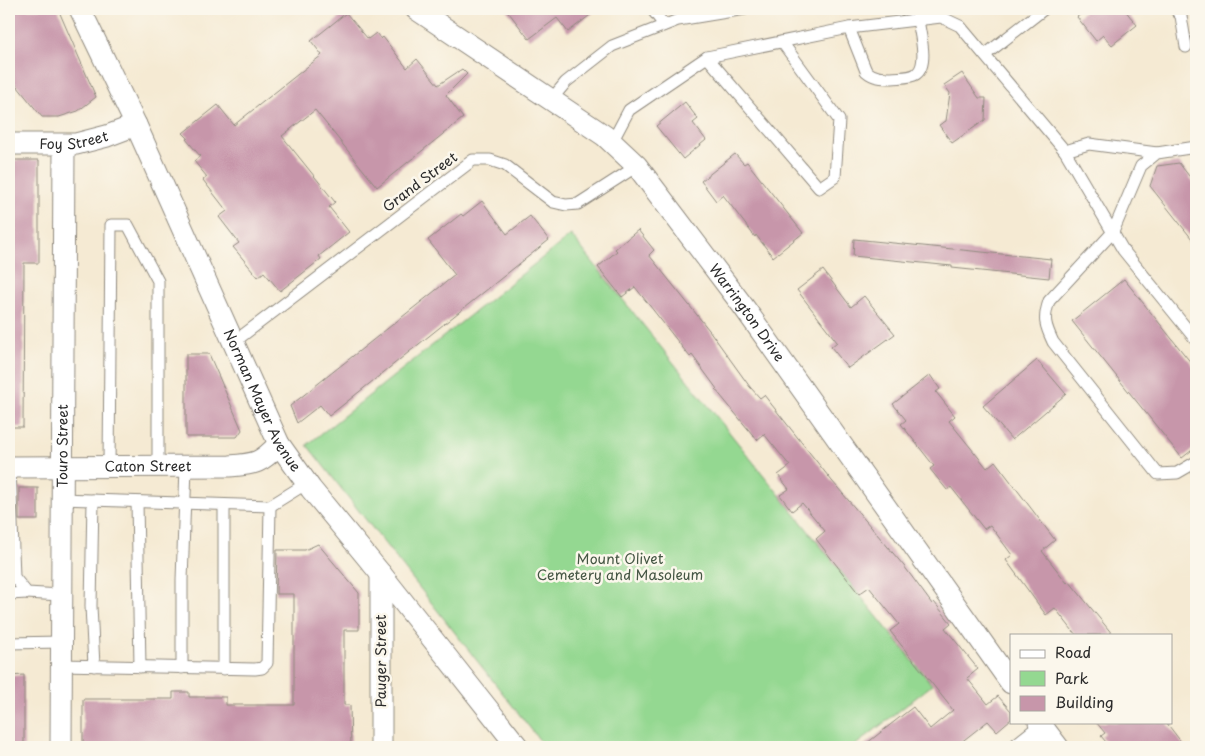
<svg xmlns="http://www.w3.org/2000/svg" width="1205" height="756" viewBox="0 0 1205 756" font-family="'Playpen Sans',sans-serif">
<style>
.green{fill:#94d891;stroke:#60825e}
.building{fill:#c796aa}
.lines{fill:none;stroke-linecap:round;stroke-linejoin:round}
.lane-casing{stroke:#908a7f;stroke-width:13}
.street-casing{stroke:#908a7f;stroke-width:23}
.lane{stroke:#fff;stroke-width:11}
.street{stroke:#fff;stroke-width:21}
.labels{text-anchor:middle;stroke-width:5;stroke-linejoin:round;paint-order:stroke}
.street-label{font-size:14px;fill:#2b2b2b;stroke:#fbf7ec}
.park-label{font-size:14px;fill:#455644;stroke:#fbf7ec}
</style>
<rect width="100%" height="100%" fill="#fbf7ec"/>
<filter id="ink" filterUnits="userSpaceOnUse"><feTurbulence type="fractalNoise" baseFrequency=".02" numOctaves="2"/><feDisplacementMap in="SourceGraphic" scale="10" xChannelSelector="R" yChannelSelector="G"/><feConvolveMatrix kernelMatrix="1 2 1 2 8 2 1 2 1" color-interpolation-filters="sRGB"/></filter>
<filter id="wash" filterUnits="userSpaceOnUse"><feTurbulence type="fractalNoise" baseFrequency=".0096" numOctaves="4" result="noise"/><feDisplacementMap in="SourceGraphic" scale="20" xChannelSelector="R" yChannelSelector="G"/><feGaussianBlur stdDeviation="1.12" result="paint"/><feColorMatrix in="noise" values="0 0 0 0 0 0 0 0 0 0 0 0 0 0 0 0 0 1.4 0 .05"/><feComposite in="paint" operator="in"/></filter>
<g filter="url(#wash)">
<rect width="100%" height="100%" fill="#f5ead3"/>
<path class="green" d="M571 235 932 685 853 747H545L307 445Z"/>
<g id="blocks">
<g class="building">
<path d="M15 9H58L96 97 78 111 59 117H42L9 76V16Z"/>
<path d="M506 9H598L568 32 557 18 529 39Z"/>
<path d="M1087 9H1124L1137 25 1112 45 1103 35 1096 41 1077 17Z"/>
<path d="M346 13 368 39 376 33 381 39 383 37 407 68 417 59 438 85 462 69 467 74 446 95 463 118 377 187 315 110 282 136 335 202 329 207 349 232 319 256 321 259 280 291 264 272 258 277 233 247 239 243 219 217 227 211 203 180 207 177 194 161 200 156 186 139 188 138 183 133 218 105 234 125 322 55 311 41Z"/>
<path d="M962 73 979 98H986L985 120 952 143 939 125 946 121 950 93 944 85Z"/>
<path d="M685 102 698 119 693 123 706 140 683 159 656 126Z"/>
<path d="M735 154 744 164 747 162 803 233 773 257 756 235 755 237 723 195 716 201 701 181Z"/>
<path d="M9 160H39V263H24L23 427H9Z"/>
<path d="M1179 163 1196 185V244L1150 186 1157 166Z"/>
<path d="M482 201 507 234 530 216 549 240 329 416 320 405 297 423 290 406 455 275 428 240 461 214 463 216Z"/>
<path d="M638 230 654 250 649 255 709 330 750 387 760 398 764 395 832 481 904 566 932 604 934 602 951 623 945 628 978 669 967 678 988 704 998 696 1011 711V719L997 731 988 721 955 747H862L913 707 930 729 953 710 890 631 899 624 869 587 859 594 816 539 825 531 802 503 792 511 780 495 789 489 778 475 790 466 764 434 757 440 716 390 717 389 692 355 690 357 635 287 622 297 598 267 617 251 615 249Z"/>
<path d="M854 239 1051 259 1049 278 952 268V266L853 256Z"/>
<path d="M823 270 851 307 864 296 895 334 848 368 831 347 837 342 797 290Z"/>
<path d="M1124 279 1196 369V447L1182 458 1072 321Z"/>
<path d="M186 354H209L242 430 237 437H186Z"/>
<path d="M1037 360 1066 394 1012 440 983 406Z"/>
<path d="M930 375 940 389 936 392 955 416 949 421 987 468 995 461 1021 495 1055 540 1042 551 1067 583 1069 581 1113 635H1076L1055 608 1046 615 1006 560 1012 555 990 525 984 529 951 487 947 490 930 469 934 466 901 424 906 420 893 404Z"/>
<rect x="19" y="488" width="19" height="32"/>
<path d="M318 544 359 593V630H344V705H350L351 747H83V699H173V692H189V697H226V705H294V594H276L277 550H305Z"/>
<path d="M24 675V747H9V676Z"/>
<path d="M1096 722H1166L1185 747H1110L1101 736 1105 733Z"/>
</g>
</g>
</g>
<g filter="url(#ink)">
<use href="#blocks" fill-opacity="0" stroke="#908a7f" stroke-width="1"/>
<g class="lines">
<g class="lane-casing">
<g id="lane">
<path d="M652 9 664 25"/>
<path d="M1175 9 1181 16 1186 47"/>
<path d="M849 28 866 71C874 78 883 78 892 78 900 77 910 78 916 74 929 65 920 34 918 20"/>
<path d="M985 55 1044 9"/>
<path d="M707 57 819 188 835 177 839 120 782 42"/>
<path d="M551 100 566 82 612 46 678 20 745 9"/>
<path d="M612 142 629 110 707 57 849 28 941 17 960 26 1065 151 1123 250 1196 340"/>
<path d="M1196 147 1157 153 1141 166 1113 232 1049 301C1043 319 1045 325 1053 342L1158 474 1177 473 1196 462"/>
<path d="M1065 151 1089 144 1157 153"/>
<path d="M234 342 473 160H490L505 165 553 202 566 205 578 204 637 166"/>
<path d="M10 467 14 577 27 593 61 595"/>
<path d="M109 467 111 225H128L158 281V467"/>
<path d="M61 499 270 506 307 483"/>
<path d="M93 500 91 606 94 666"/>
<path d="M137 502 140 667"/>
<path d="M224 505V669"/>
<path d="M9 594 27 593"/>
<path d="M9 643 61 642"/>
<path d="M61 665 255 669 262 668 267 663 270 506"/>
<path d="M182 668V580L186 467"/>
</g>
</g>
<g class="street-casing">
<g id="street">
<path id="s1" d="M80 9 136 125 279 444 311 489 381 574 518 747"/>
<path id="s2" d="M416 9 605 136 637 166 743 306 1011 683"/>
<path id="s3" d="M9 144H76L107 136 136 125"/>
<path id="s4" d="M9 467 230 466C256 464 261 463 279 444"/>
<path d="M1039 722 1058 747"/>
<path id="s5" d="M61 747 64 145"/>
<path d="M381 747V574"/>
<path d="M1020 747 1044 728"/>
</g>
</g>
<use href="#lane" class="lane"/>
<use href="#street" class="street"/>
</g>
</g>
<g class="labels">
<g class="street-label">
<text dy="5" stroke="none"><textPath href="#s3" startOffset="65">Foy Street</textPath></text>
<text transform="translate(420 182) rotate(-37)" y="5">Grand Street</text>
<text dy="5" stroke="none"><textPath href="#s2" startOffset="455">Warrington Drive</textPath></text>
<text dy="5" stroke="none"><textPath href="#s1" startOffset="432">Norman Mayer Avenue</textPath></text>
<text dy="5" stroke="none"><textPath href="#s5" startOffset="301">Touro Street</textPath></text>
<text dy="5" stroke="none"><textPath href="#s4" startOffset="139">Caton Street</textPath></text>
<text transform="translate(381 661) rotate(-90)" y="5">Pauger Street</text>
</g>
<g class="park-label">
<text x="620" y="564">Mount Olivet<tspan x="620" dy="16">Cemetery and Masoleum</tspan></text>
</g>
</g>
<rect width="1205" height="756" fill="none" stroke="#fbf7ec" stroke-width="30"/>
<rect x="1010" y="634" width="162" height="90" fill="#fbf7ec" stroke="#a8a59f"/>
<rect x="1020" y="650" width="25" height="8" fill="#ffffff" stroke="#a8a59f"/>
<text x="1055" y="658" font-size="15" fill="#2b2b2b">Road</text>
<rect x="1020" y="671" width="25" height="15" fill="#94d891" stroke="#a8a59f"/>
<text x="1055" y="684" font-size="15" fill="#2b2b2b">Park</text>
<rect x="1020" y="696" width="25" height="15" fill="#c796aa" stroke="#a8a59f"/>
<text x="1055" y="708" font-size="15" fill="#2b2b2b">Building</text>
</svg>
